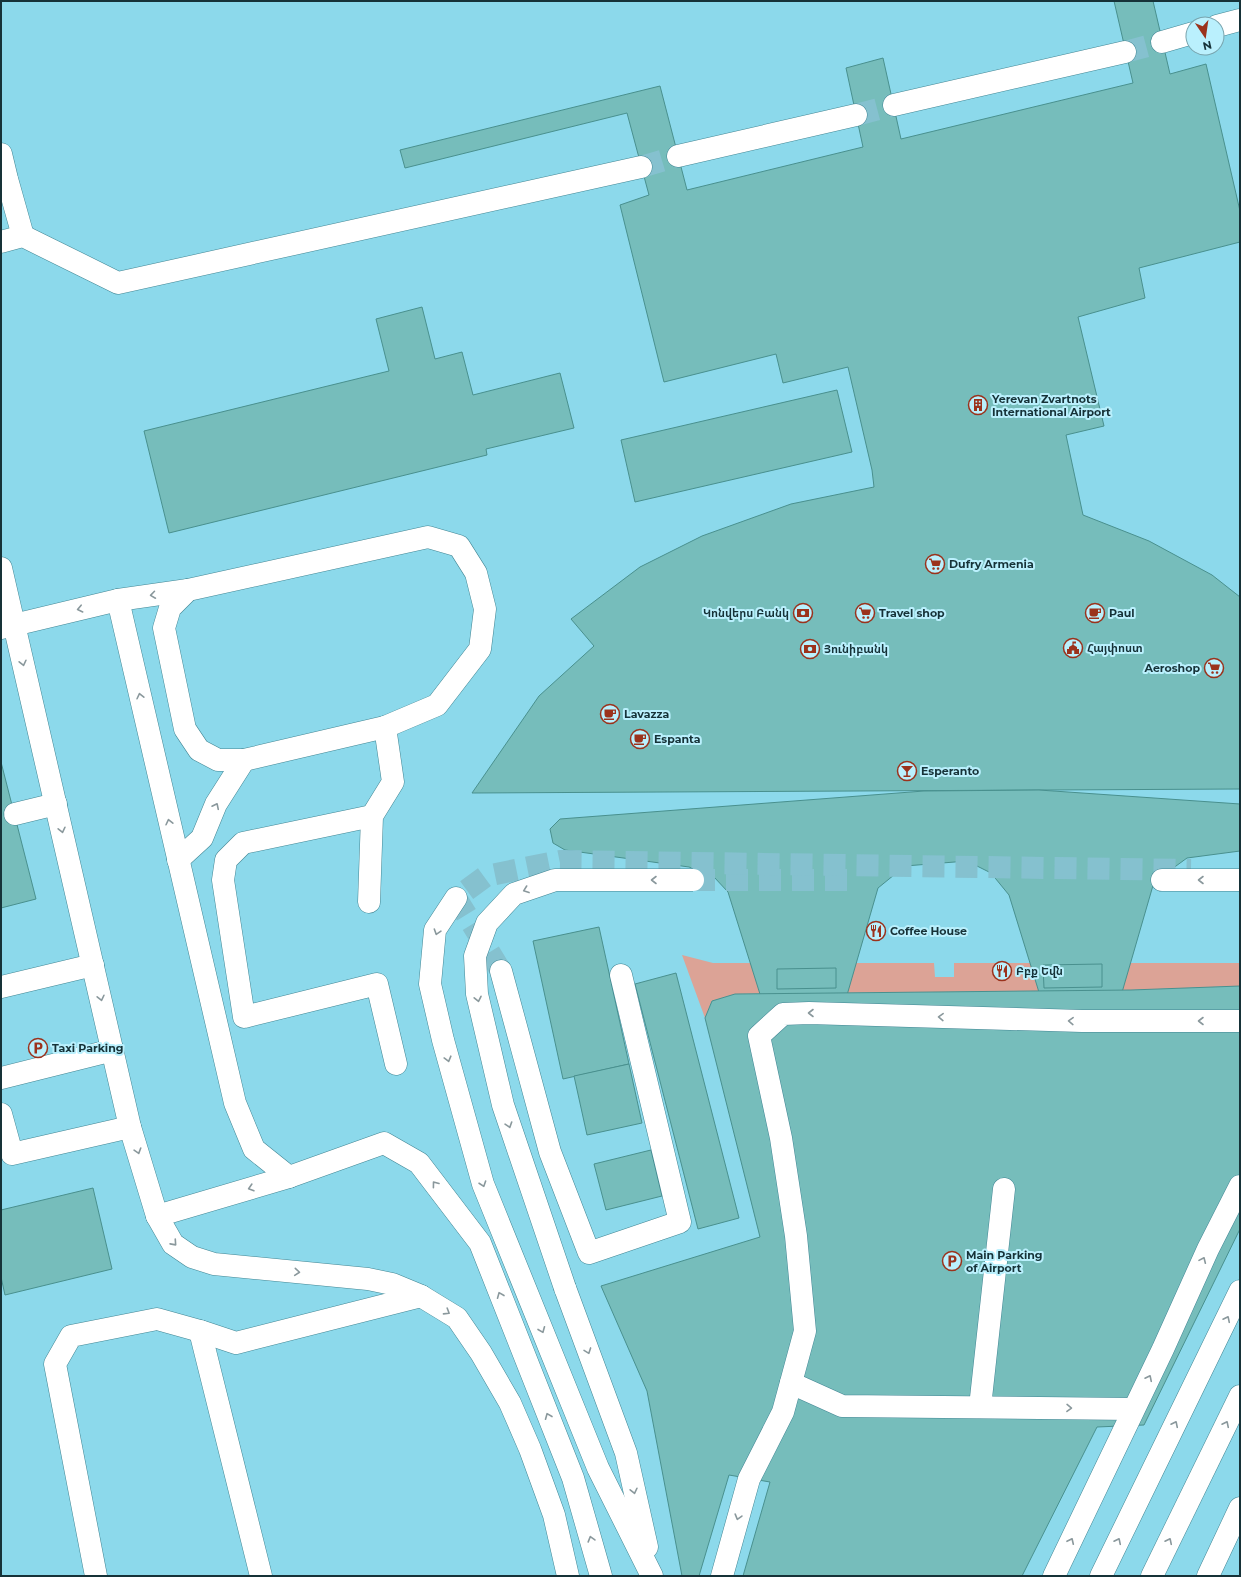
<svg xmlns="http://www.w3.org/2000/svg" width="1241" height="1577" viewBox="0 0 1241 1577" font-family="Montserrat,'Noto Sans Armenian',sans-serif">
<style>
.built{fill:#8cd9eb;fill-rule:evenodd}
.green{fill:#dca396}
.building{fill:#76bdbb;stroke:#49908e}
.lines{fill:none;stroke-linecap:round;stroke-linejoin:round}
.minor-tunnel{stroke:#85c1cf;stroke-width:22;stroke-dasharray:22 11;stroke-linecap:butt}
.minor-casing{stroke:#428694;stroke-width:23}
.minor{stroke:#fff;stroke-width:22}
.minor-bridge-casing{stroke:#428694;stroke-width:23;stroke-linecap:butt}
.minor-bridge{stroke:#fff;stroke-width:22}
.oneway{stroke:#8a989c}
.labels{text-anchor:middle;stroke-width:4;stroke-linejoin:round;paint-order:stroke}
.poi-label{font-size:11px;font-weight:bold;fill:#163238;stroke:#baf0fd;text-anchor:start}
</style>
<rect width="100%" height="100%" fill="#a1e5f5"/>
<path class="built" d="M1 1H1240V1576H1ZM1193 24H1217V48H1193Z"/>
<path class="green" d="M682 955 713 963H934L935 977H954V963H1240V986L1131 990 735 994 712 1001 705 1018Z"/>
<g class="building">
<path d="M1114 1H1153L1170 74 1206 64 1240 211V242L1139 268 1145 298 1078 317 1104 426 1066 435 1083 515 1149 541 1212 575 1240 597V789L472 793 539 696 594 646 571 619 640 567 702 536 791 504 874 487 872 470 848 367 783 383 776 354 664 382 620 205 649 195 627 113 405 168 400 150 660 86 687 190 863 147 846 68 883 58 901 139 1133 83Z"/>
<path d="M422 307 435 359 462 352 473 395 560 373 574 428 486 449 487 455 169 533 144 431 389 371 376 319Z"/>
<path d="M837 390 852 452 635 502 621 440Z"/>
<path d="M1 762 36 899 1 908Z"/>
<path d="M1039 790 1240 804V851L1187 858 1154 882 1103 1058 1092 1069 1076 1071 1063 1063 1053 1047 1038 989 1009 895 991 873 967 861 905 866 878 888 832 1047 823 1067 807 1075 790 1071 780 1058 728 892 714 877 689 867 565 850 553 843 550 829 560 819 924 791Z"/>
<path d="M599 927 629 1064 563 1079 533 941Z"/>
<path d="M1102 964V987L1044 988 1043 965Z"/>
<path d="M836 968V988L777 989V969Z"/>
<path d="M676 973 739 1218 698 1229 635 984Z"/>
<path d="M1240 986V1229L1144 1425 1097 1427 1022 1576H743L770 1482 729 1475 699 1576H682L647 1391 601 1286 760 1237 705 1018 712 1001 735 994 1131 990Z"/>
<path d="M629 1064 642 1123 587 1135 574 1076Z"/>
<path d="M651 1150 662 1196 606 1210 594 1164Z"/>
<path d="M93 1188 112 1269 5 1295 1 1277V1210Z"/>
</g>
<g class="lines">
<g class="minor-tunnel">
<path d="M1125 52 1162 42"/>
<path d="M856 115 894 105"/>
<path d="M641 167 678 156"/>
<path d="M693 880H856"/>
<path d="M501 971 456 898 486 876 560 861 1191 870"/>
</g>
<g class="minor-casing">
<g id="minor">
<path d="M1217 26 1240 20"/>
<path d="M1162 42 1193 33"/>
<path d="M894 105 1125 52"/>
<path d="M1 154 7 179 23 236"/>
<path d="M678 156 856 115"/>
<path d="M1 242 23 236 118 283 641 167"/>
<path d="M428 537 459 546 476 573 485 609 480 649 437 705 385 727 244 760H218L199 750 185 729 164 628 170 608 188 590Z"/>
<path d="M1 568 130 1127 157 1216"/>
<path d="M118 600 235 1103 254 1149 289 1177 384 1143 419 1163 480 1243 573 1478 601 1576"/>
<path d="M1 628 118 600 188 590"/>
<path d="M15 814 56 804"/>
<path d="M372 816 243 843 226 860 223 880 244 1017 377 984 396 1064"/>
<path d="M178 860 202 838 216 804 244 760"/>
<path d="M1162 880H1240"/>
<path d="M456 898 435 930 430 984 443 1040 483 1184 598 1468 652 1576"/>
<path d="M369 902 372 816 393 782 385 727"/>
<path d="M501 971 550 1152 589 1253 680 1222 621 975"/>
<path d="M1 987 93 965"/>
<path d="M1 1078 113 1050"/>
<path d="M1 1114 12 1154 130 1127"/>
<path d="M289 1177 157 1216 173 1244 192 1257 214 1264 368 1279 392 1284 421 1296 457 1318 481 1353 510 1403 530 1449 554 1515 568 1576"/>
<path d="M565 1288 626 1453 647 1547"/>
<path d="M200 1331 261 1576"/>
<path d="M791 1383 842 1406 1133 1409"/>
<path d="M980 1407 1004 1189"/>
<path d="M96 1576 55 1364 71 1336 157 1319 200 1331 236 1343 421 1296"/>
<path d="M722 1576 749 1479 783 1412 805 1331 796 1236 781 1138 759 1036 783 1014 809 1013 1082 1021H1240"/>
<path d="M1054 1576 1163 1349 1208 1249 1240 1186"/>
<path d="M1101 1576 1240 1291"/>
<path d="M1152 1576 1240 1396"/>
<path d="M1208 1576 1240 1508"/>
</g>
</g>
<use href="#minor" class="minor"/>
<g class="minor-bridge-casing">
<path id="minor-bridge" d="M565 1288 503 1105 477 994 475 956 487 923 514 894 555 880H693"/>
</g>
<use href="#minor-bridge" class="minor-bridge"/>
</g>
<defs><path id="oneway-chevron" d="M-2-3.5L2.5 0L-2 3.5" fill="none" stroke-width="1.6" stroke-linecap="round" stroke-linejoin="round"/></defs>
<g class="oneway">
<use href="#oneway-chevron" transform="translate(153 595) rotate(172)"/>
<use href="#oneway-chevron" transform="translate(80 609) rotate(167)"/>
<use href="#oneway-chevron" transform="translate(23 663) rotate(77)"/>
<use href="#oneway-chevron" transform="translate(140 696) rotate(-103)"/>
<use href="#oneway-chevron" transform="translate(216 806) rotate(-64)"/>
<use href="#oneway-chevron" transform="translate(169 822) rotate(-103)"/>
<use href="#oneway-chevron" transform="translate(62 830) rotate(77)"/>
<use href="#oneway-chevron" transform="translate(654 880) rotate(-180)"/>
<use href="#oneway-chevron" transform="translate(1201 880) rotate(-180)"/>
<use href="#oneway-chevron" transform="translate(526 890) rotate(160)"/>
<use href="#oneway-chevron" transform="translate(437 932) rotate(108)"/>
<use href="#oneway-chevron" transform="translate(101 998) rotate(77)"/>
<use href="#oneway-chevron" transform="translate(478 999) rotate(78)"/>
<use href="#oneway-chevron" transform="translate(811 1013) rotate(180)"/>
<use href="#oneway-chevron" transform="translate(941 1017) rotate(-178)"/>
<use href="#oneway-chevron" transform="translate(1071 1021) rotate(-178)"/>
<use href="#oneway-chevron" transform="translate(1201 1021) rotate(-180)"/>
<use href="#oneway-chevron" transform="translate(448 1059) rotate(75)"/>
<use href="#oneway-chevron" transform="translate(509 1125) rotate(72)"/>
<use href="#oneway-chevron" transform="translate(138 1151) rotate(73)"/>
<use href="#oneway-chevron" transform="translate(435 1184) rotate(-127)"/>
<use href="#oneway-chevron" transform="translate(483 1184) rotate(71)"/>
<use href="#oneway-chevron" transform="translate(251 1188) rotate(163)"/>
<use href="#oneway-chevron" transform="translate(174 1243) rotate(48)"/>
<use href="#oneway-chevron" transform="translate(1203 1260) rotate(-66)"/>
<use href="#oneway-chevron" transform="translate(297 1272) rotate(5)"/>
<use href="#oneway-chevron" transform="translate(500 1295) rotate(-112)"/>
<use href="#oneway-chevron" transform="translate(447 1312) rotate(32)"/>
<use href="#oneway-chevron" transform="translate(1227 1319) rotate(-64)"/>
<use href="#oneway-chevron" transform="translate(542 1330) rotate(68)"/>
<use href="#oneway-chevron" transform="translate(588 1351) rotate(70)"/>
<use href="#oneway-chevron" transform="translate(1149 1378) rotate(-64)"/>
<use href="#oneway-chevron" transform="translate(1069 1408) rotate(1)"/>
<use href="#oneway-chevron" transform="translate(548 1416) rotate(-112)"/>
<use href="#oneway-chevron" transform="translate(1175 1424) rotate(-64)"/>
<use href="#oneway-chevron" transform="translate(1226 1424) rotate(-64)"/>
<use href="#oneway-chevron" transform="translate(634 1491) rotate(77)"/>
<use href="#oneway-chevron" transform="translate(738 1517) rotate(106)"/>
<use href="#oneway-chevron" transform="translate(591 1539) rotate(-106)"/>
<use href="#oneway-chevron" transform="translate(1071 1541) rotate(-65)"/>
<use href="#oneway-chevron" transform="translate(1118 1541) rotate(-64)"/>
<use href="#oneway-chevron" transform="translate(1169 1541) rotate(-64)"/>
</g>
<defs>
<g id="building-ring" transform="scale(1)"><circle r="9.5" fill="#baf0fd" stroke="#9b321c" stroke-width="1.5"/><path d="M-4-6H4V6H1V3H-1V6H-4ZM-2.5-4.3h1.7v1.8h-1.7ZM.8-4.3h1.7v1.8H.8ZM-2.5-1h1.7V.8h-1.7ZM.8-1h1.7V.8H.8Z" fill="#9b321c"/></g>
<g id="supermarket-ring" transform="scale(1)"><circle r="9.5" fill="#baf0fd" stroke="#9b321c" stroke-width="1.5"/><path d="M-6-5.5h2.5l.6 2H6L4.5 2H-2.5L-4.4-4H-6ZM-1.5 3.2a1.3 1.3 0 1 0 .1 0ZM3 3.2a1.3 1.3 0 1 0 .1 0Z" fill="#9b321c"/></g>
<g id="bank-ring" transform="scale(1)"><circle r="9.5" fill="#baf0fd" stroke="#9b321c" stroke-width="1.5"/><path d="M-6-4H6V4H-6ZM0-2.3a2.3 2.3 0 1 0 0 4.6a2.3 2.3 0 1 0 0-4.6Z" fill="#9b321c"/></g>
<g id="cafe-ring" transform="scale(1)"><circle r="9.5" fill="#baf0fd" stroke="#9b321c" stroke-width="1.5"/><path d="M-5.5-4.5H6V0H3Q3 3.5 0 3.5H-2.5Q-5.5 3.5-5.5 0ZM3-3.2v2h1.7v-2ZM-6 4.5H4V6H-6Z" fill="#9b321c"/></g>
<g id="civic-ring" transform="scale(1)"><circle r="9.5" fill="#baf0fd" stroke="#9b321c" stroke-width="1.5"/><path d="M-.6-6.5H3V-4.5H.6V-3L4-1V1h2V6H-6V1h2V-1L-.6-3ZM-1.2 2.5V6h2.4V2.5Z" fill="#9b321c"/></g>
<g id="bar-ring" transform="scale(1)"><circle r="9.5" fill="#baf0fd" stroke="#9b321c" stroke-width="1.5"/><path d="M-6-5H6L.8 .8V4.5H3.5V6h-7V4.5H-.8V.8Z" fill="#9b321c"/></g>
<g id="restaurant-ring" transform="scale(1)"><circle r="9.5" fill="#baf0fd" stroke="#9b321c" stroke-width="1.5"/><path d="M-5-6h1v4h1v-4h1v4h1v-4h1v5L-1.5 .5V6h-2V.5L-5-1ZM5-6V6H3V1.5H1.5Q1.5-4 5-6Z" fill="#9b321c"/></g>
<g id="parking-ring" transform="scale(1)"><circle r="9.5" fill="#baf0fd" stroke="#9b321c" stroke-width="1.5"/><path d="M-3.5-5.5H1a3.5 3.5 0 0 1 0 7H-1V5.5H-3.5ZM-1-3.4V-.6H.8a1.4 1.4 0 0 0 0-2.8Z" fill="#9b321c"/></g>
</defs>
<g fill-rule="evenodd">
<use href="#building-ring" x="978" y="405"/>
<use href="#supermarket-ring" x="935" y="564"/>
<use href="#bank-ring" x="803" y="613"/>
<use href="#supermarket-ring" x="865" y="613"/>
<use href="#cafe-ring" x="1095" y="613"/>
<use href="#civic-ring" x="1073" y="648"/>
<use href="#bank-ring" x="810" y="649"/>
<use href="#supermarket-ring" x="1214" y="668"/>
<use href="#cafe-ring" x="610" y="714"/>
<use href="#cafe-ring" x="640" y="739"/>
<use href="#bar-ring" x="907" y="771"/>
<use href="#restaurant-ring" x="876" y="931"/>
<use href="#restaurant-ring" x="1002" y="971"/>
<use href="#parking-ring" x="38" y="1048"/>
<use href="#parking-ring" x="952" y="1261"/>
</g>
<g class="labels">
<g class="poi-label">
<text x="992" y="403">Yerevan Zvartnots<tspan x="992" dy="13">International Airport</tspan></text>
<text x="949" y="568">Dufry Armenia</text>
<text x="789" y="617" text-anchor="end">Կոնվերս Բանկ</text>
<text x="879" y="617">Travel shop</text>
<text x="1109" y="617">Paul</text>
<text x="1087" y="652">Հայփոստ</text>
<text x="824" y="653">Յունիբանկ</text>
<text x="1200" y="672" text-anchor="end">Aeroshop</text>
<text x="624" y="718">Lavazza</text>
<text x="654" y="743">Espanta</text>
<text x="921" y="775">Esperanto</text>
<text x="890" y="935">Coffee House</text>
<text x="1016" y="975">Բբք Եվն</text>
<text x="52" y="1052">Taxi Parking</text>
<text x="966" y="1259">Main Parking<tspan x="966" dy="13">of Airport</tspan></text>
</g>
</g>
<rect width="1241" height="1577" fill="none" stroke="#163238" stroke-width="4"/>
<g transform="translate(1205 36) rotate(167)"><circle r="19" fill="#baf0fd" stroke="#78a4ae"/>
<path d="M0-3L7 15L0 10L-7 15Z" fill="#9b321c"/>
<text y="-6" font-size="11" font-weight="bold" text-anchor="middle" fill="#163238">N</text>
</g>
</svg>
